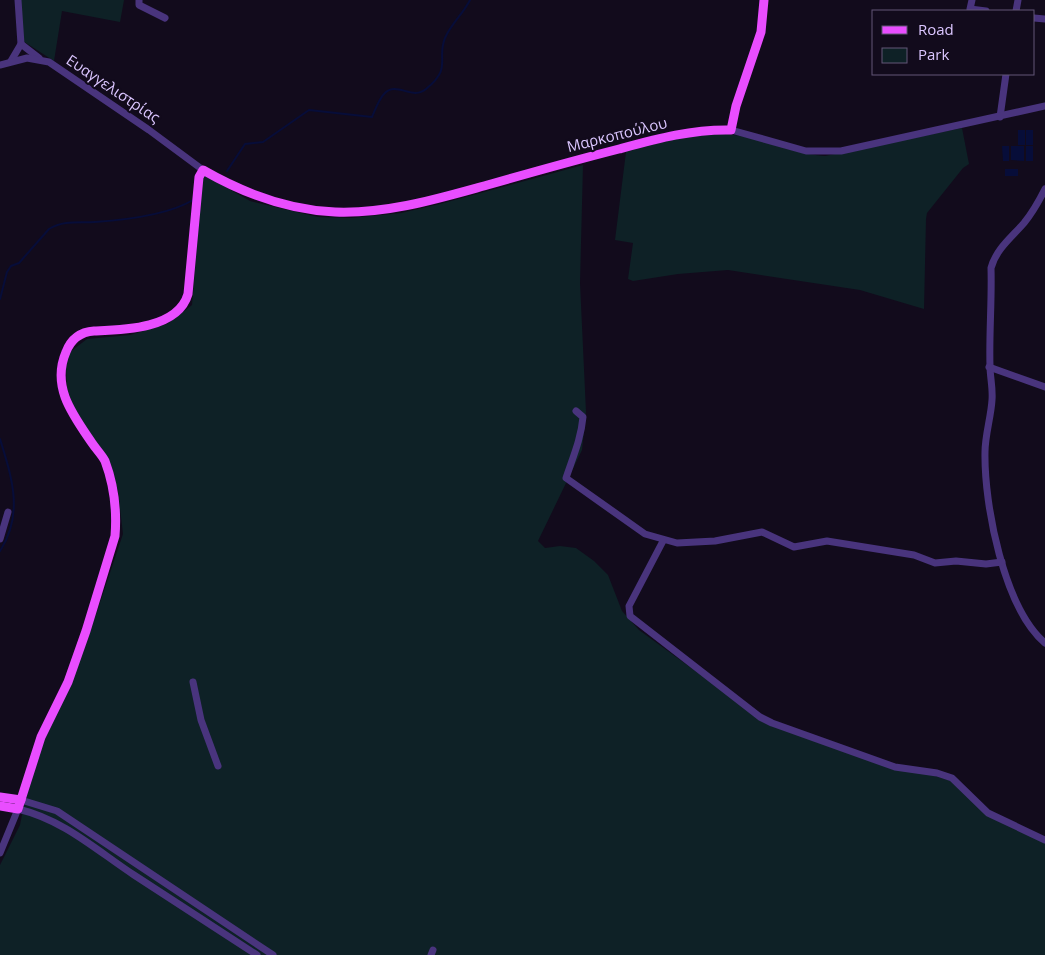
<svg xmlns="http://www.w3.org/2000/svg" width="1045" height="955" viewBox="0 0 1045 955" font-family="'Open Sans',sans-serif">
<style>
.green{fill:#0e2126}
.water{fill:#070d39}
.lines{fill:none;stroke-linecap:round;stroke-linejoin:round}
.stream{stroke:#070d39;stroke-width:2}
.minor{stroke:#49347d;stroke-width:7}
.major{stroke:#e94dff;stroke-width:9}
.labels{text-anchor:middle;stroke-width:4.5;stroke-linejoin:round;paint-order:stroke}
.street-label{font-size:15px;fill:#dbc6ff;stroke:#120b1c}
</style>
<rect width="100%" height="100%" fill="#120b1c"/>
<g class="green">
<path d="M20 0H124L120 22 62 11 54 61 23 41Z"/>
<path d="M962 128 969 164 963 168 927 213 926 219 924 309 860 290 728 270 678 274 633 281 628 279 633 243 615 240 626 152C656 144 697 131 728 134 761 138 792 154 825 156Z"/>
<path d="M583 165 580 283 586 412 582 450 538 541 545 548 560 546 576 548 594 561 608 575 622 611 639 630 738 702 791 733 955 782 974 801 1045 843V955H0V865L20 825 28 784 42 740 83 653 123 534 118 491 113 472 73 406 67 388 66 368 70 352 87 339 130 335 167 324 192 305 203 174 250 201 318 217 351 218 401 213 440 204Z"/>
</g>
<g class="water">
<rect x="1018" y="130" width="7" height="15"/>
<rect x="1026" y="130" width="7" height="15"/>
<path d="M1002 146H1009V161H1003Z"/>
<path d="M1011 146H1024V161L1011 160Z"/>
<rect x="1026" y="146" width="7" height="15"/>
<rect x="1005" y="169" width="13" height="7"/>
</g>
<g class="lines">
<g class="stream">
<path d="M227 171 245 144 263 142 309 110 372 117C375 110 379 99 384 94 396 80 412 101 426 89 453 67 436 60 445 38 451 24 463 14 470 0"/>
<path d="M0 299 7 272 11 266 19 263 49 229C64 220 79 223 95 222 124 220 168 215 193 200"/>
<path d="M0 439C12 478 24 514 0 551"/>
</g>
<g class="minor">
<path d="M18 0 21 44"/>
<path d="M139 0V5L165 18"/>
<path d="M972 0 970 9 986 11"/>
<path d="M1016 11 1018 0"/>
<path d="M1034 18 1045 19"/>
<path d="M11 61 21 44 39 58"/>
<path d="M0 65 27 58 49 62 149 130 203 170"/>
<path d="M1000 117 1006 74"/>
<path d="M731 130 806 151H841L1045 106"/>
<path d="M1045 189C1039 201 1032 213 1024 223 1012 237 996 249 991 268 992 301 989 333 990 366 990 377 993 388 992 400 991 417 985 435 985 452 984 505 1004 608 1045 643"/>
<path d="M989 367 1045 387"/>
<path d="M576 411 583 417C581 439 573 457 566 478L645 534 677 543 715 541 762 532 794 547 827 541 914 555 935 563 956 561 986 564 1002 562"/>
<path d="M0 539 8 512"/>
<path d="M663 541 629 606 630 616 760 717 772 723 895 767 937 773 952 778 988 813 1045 840"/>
<path d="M193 682 201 720 218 766"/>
<path d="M21 800 57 811 273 955"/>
<path d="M0 853 18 809C64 820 96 850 134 875 175 902 216 928 257 955"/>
<path d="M431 955 433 950"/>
</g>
<g class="major">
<path d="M0 797 21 800"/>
<path d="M0 806 18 809 41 737 68 682 86 631 115 536C117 511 114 485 105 461 102 455 96 449 92 443 73 415 51 387 66 352 71 339 80 332 94 331 123 330 178 329 188 294L199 177 203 170C243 193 288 210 335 212 389 214 440 198 491 184 533 172 576 160 619 149 656 139 692 129 731 130L736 106 761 32 764 0"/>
</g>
</g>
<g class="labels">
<g class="street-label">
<text transform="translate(113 89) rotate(34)" y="5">Ευαγγελιστρίας</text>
<text transform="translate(617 135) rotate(-14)" y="5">Μαρκοπούλου</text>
</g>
</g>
<rect x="872" y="10" width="162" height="65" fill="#120b1c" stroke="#625677"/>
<rect x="882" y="26" width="25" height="8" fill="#e94dff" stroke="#625677"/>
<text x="918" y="35" font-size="15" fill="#dbc6ff">Road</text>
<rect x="882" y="48" width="25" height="15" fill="#0e2126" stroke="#625677"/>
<text x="918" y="60" font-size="15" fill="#dbc6ff">Park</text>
</svg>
